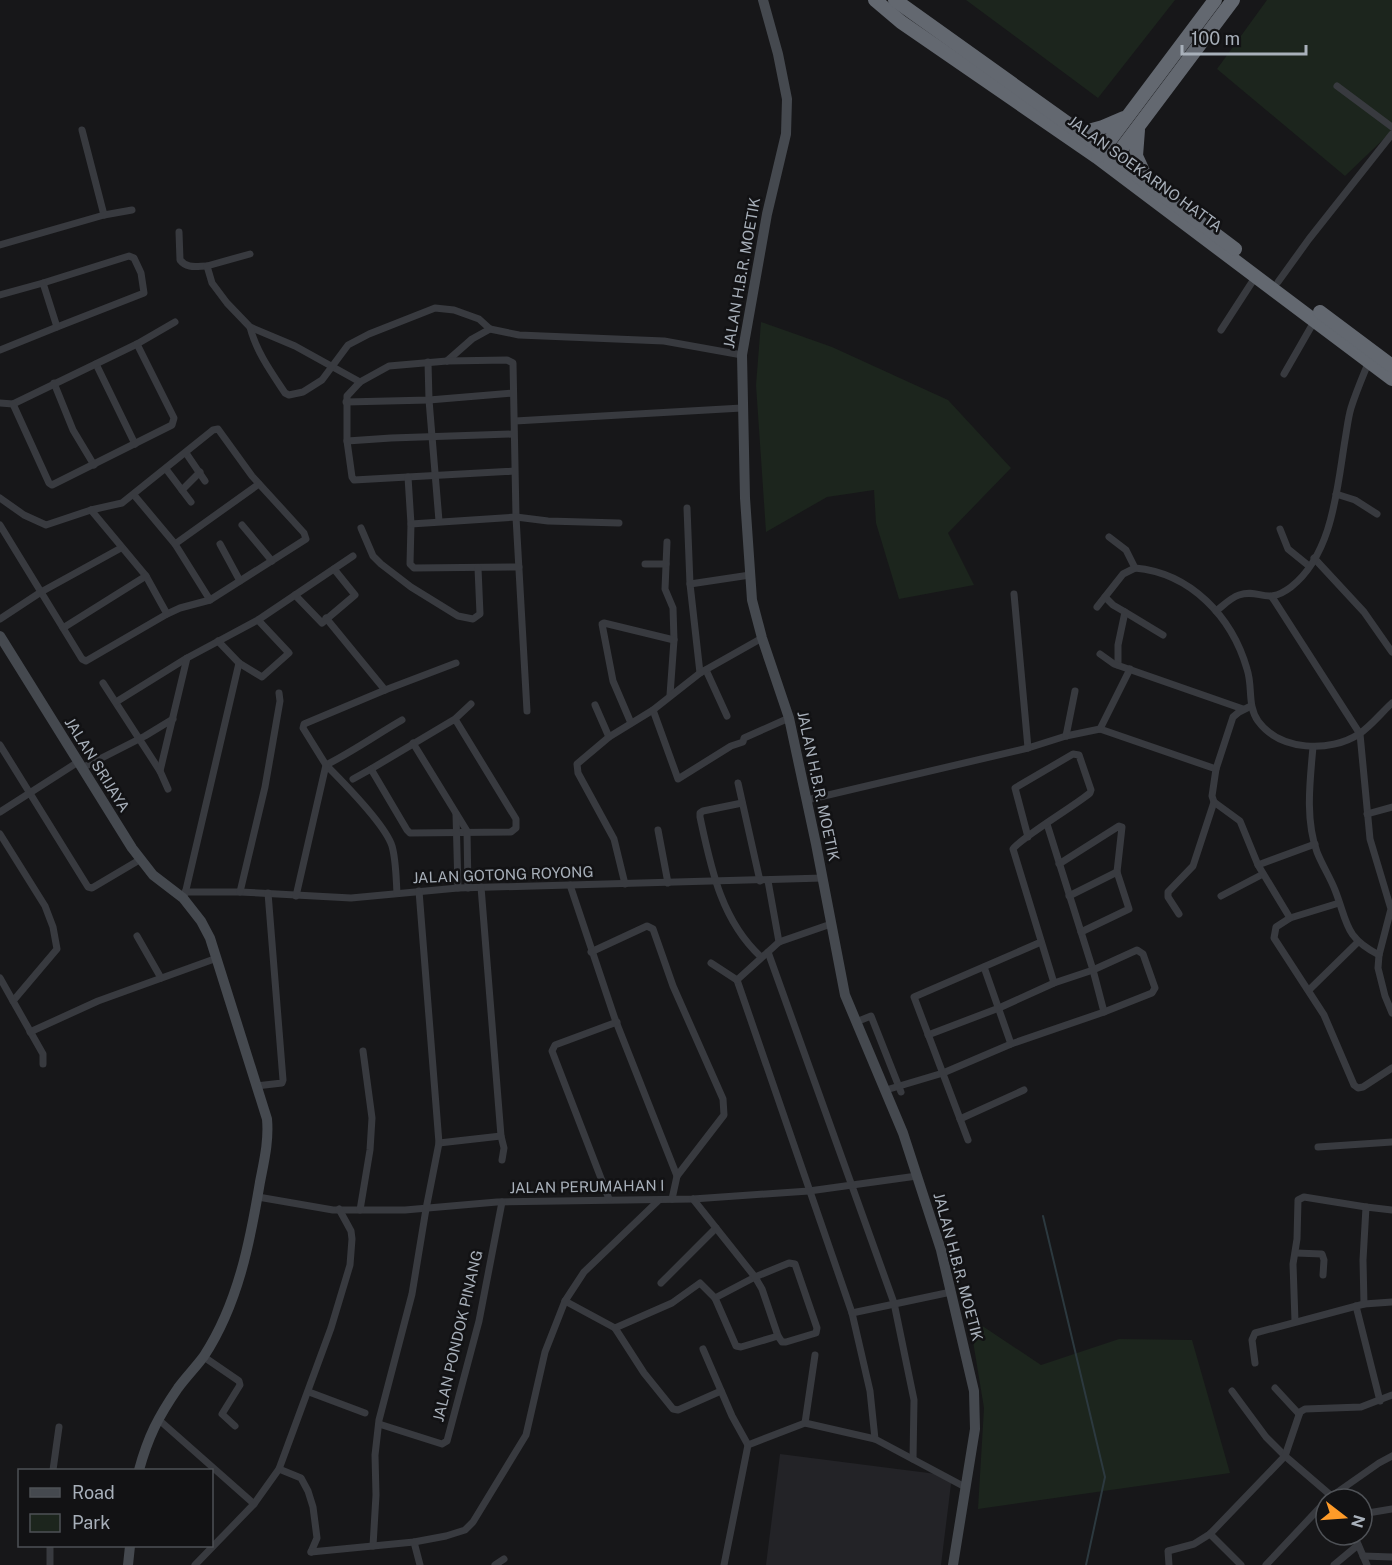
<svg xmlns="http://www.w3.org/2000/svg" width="1392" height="1565" viewBox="0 0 1392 1565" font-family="'Public Sans',sans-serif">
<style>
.built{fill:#232327}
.green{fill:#1c251d}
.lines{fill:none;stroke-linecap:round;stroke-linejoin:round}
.stream{stroke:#2c393f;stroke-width:2}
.street{stroke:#383a3f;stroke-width:7}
.secondary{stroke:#45494f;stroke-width:10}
.highway{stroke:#636870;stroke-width:14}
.labels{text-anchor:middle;stroke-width:5;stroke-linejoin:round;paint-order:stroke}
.street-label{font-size:15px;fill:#a8b0ba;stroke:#121214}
</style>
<rect width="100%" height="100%" fill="#171719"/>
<path class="built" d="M780 1454 952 1476 941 1565H766Z"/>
<g class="green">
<path d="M966 0H1175L1098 98Z"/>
<path d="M1267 0H1392V131L1345 176 1217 69Z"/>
<path d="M761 322 832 347 948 400 1011 468 948 533 974 585 899 599 876 523 874 490 827 497 766 532 756 385Z"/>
<path d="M969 1317 1041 1365 1119 1339 1192 1340 1230 1473 978 1509 984 1408Z"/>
</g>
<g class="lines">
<path class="stream" d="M1043 1216 1105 1477 1086 1565"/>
<g class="street">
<path d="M1337 86 1392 127"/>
<path d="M82 130 104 215"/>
<path d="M179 232 180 260C187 269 197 266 207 266"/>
<path d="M0 245 104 215 132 210"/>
<path d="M250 254 207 266 212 283 227 303 250 327 295 346 360 382"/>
<path d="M1278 282 1309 239 1392 134"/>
<path d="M43 283 129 256 134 258 141 273 144 293 57 327"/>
<path d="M0 295 43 283 57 327 0 350"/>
<path d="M250 327C256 351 271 372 285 393L289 395 303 392 322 380 348 345 369 334 435 308 454 310 479 319 490 329 519 335 664 341 742 355"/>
<path d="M1221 330 1256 276"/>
<path d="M447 361 472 339 490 329"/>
<path d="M428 362 429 400 439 521"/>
<path d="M96 364 135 444"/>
<path d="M1284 374 1315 320"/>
<path d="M54 383 73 430 94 465"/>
<path d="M346 402 429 400 513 393"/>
<path d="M0 403 13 404 137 344 175 322"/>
<path d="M13 404 49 483 52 485 172 425 174 418 137 344"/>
<path d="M515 421 742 408"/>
<path d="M347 441 391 438 513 434"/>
<path d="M186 453 205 481"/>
<path d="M166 469 191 502"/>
<path d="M515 471 354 480 352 477 347 441V396L360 382 389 366 447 361 507 360 513 363 516 517 527 711"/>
<path d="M408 477 411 524 410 564 414 568 519 567"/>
<path d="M182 490 200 472"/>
<path d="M1336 494 1355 500 1377 514"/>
<path d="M134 495 175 544 210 600"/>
<path d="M0 498 24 515 46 525 91 510 122 503 213 430 218 429 252 476 304 533 306 539 210 600 180 608 167 614 86 661 82 659 0 525"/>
<path d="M687 508 690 584 700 673"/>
<path d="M91 510 146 576 167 614"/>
<path d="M411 524 516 517 548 521 619 523"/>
<path d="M242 525 272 561"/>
<path d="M361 528 373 556 381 564 411 587 458 616 473 619 480 614 478 568"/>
<path d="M1280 529 1288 549 1309 566"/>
<path d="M1109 537 1126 550 1135 568"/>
<path d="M667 542 665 589 673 608 674 640 670 695"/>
<path d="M175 544 259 484"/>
<path d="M220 544 240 581"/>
<path d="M1314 558 1364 612 1392 652"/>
<path d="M645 564H666"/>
<path d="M690 584 750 575"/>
<path d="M1014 594 1028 748 1066 736 1100 729 1216 769"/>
<path d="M295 595 322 623 355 595 334 569"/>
<path d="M1105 597 1113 605 1125 612 1118 645V665"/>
<path d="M1272 597 1360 734 1370 839 1391 909 1379 955 1378 968 1385 996 1392 1013"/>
<path d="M1097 607 1123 574 1135 568C1191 573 1232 617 1247 669 1253 687 1247 705 1258 721 1280 751 1330 753 1359 734 1371 726 1381 713 1392 703"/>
<path d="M1216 611C1223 606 1230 598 1239 595 1260 588 1266 606 1291 587 1333 554 1337 488 1345 440 1347 429 1348 418 1351 408 1356 392 1363 376 1369 361"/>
<path d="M1125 612 1163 635"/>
<path d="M326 618 385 690"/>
<path d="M0 619 41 592 121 548"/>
<path d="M63 628 146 576"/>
<path d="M218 641 239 663 262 677 289 653 258 620"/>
<path d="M1100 654 1114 664 1243 709"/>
<path d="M706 670 727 716"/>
<path d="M103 683 160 771 168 789"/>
<path d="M116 702 187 658 258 620 353 556"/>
<path d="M595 705 609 737"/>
<path d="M1251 706 1239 712 1233 717 1216 769 1212 796 1214 802 1240 821 1258 865"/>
<path d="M653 710 678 779 731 746 743 742 744 738 789 718"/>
<path d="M455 719 516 819V828L511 832 410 833 407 830 371 769 455 719 471 704"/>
<path d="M631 723 613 681 602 624 604 623 674 640"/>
<path d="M1100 729 1130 669"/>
<path d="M1066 736 1075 691"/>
<path d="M413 743 467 831 468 888"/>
<path d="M0 745 88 887 92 888 141 859"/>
<path d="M1313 747C1310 781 1305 819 1317 852 1322 865 1330 877 1335 890 1348 923 1344 937 1379 955"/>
<path d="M82 768 145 736 173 719"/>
<path d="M160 771 187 658"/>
<path d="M353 779 371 769"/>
<path d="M738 783 760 881"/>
<path d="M807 800 1028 748"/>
<path d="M742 803 703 811 700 813V817C711 868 721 920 761 957"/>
<path d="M0 812 78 762"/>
<path d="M456 814 458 888"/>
<path d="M1367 814 1392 807"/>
<path d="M1047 824 1093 970 1104 1012"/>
<path d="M658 830 668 883"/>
<path d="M0 834 45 906 53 927 57 949 13 1001 43 1054V1064"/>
<path d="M1028 837 1015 788 1073 754 1079 755 1091 790 1090 793C1076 805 1019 839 1013 849L1054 983"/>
<path d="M1059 864 1119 826 1122 827 1117 872 1129 909 1081 932"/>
<path d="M768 881 779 942"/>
<path d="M625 884 614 839 578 773 577 764 609 737 653 710 700 673 762 638"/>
<path d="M570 885 615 1019 677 1176"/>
<path d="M185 892H240L351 898 458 888 823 878"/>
<path d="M240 892 265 787 280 701 279 693"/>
<path d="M397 893C396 877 396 860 392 846 385 824 343 782 326 765 352 752 376 735 402 720"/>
<path d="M185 894 239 663"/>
<path d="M296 896 326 765 303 728 304 724 385 690 456 663"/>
<path d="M1069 896 1117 872"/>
<path d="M1221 896 1263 874"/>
<path d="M1339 903 1290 918 1276 927 1274 938 1324 1015 1354 1085 1358 1088 1363 1087 1392 1068"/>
<path d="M1179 914 1168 897V892L1193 866 1214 802"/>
<path d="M1290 918 1258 865 1315 844"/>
<path d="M831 924 779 942 737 980 852 1313 870 1391 875 1439"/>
<path d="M137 936 161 978"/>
<path d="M591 952 647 926 653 929 673 986 723 1099 724 1115 677 1176 672 1199"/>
<path d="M768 952 894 1303 914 1400 913 1459"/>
<path d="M711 963 737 980"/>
<path d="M984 967 1011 1044"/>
<path d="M0 978 13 1001"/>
<path d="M1309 990 1358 942"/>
<path d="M856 1022 871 1016 901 1092"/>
<path d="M30 1032 98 1001 217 958"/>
<path d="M256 1086 282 1083 283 1080 268 893"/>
<path d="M886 1090 943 1073 1011 1044 1104 1012 1152 993 1155 988 1143 954 1137 950 1093 970 1054 983 999 1008 928 1035"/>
<path d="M960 1119 1024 1090"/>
<path d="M501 1136 504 1148 502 1160"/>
<path d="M968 1140 914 997 1041 942"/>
<path d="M439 1143 501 1136 481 887"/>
<path d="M1318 1147 1392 1142"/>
<path d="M258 1197 333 1210H405L497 1202 693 1199 809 1191 917 1176"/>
<path d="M609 1199 552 1051 555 1045 617 1022"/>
<path d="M360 1210 370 1150 372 1118 363 1051"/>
<path d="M1296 1253 1322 1254 1324 1260 1323 1275"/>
<path d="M661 1283 716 1228"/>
<path d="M715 1298 755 1277 762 1289 778 1336"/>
<path d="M565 1301 615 1328 644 1373 673 1409 678 1410 721 1391"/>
<path d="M1364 1304 1363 1260 1366 1207 1392 1210"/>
<path d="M1356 1306 1380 1401"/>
<path d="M852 1313 951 1292"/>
<path d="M1295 1321 1293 1264 1297 1239 1298 1200 1304 1197 1366 1207"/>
<path d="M615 1328 672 1303 700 1283 715 1298 736 1346 741 1347 778 1336 782 1342H786L816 1333 817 1328 795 1264 789 1263 755 1277 693 1199"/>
<path d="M703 1349 732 1416 748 1445"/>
<path d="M204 1357 239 1381 240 1385 222 1414 235 1426"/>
<path d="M1255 1363 1252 1340 1255 1333 1364 1304 1392 1302"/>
<path d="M1275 1388 1299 1414"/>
<path d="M1232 1391 1266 1437 1285 1456 1335 1499"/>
<path d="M309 1392 365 1413"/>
<path d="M158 1419 254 1504"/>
<path d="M805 1423 815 1355"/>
<path d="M379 1424 442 1444 447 1441 479 1321 502 1202"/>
<path d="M279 1469 301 1478 308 1491 313 1507 317 1538 311 1552"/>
<path d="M53 1470 59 1427"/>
<path d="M1329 1498 1379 1463 1392 1456"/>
<path d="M1362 1514 1392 1509"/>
<path d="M1210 1534 1241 1565"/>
<path d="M1354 1535 1367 1565"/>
<path d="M414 1542 420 1565"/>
<path d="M50 1546V1565"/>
<path d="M373 1546 376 1495 375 1455 379 1420 412 1294 426 1209 439 1143 419 891"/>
<path d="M311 1552 414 1542 446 1536 465 1530 473 1522 526 1435 545 1352 565 1301 584 1272 659 1200"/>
<path d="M1363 1556 1392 1557"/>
<path d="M195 1565 254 1504 279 1469 331 1328 350 1265 352 1239 351 1231 339 1209"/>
<path d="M495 1565 504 1559"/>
<path d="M724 1565 748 1445 805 1423 875 1439 965 1487"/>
<path d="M1169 1565 1168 1551 1194 1544 1210 1534 1285 1456 1300 1412 1305 1409 1361 1407 1392 1395"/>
<path d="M1266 1565 1326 1501"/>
<path d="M1334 1565 1358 1545"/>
</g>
<g class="secondary">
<path d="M763 0 778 54 787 99 786 134 767 214 742 355 745 498 752 600 762 638 789 718 816 844 845 995 903 1133 941 1250 974 1391 975 1429 953 1565"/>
<path d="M0 636 132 848 153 875 183 898 201 921 210 938 267 1119C269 1141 264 1161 260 1182 250 1242 238 1304 204 1356 196 1367 186 1377 178 1388 158 1417 148 1437 139 1470"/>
<path d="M128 1565 130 1546"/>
</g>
<g class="highway">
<path d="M875 0 901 22 1097 157 1392 379"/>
<path d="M895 0 1081 133 1235 249"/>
<path d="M1138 130 1136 156 1147 180"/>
<path d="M1081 133 1103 127 1124 118"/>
<path d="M1098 156 1215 0"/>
<path d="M1110 164 1233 0"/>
<path d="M1320 312 1392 366"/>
</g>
</g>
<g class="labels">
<g class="street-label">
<text transform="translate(1145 174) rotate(36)" y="5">JALAN SOEKARNO HATTA</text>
<text transform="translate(742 273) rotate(-80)" y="5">JALAN H.B.R. MOETIK</text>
<text transform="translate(97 765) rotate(58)" y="5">JALAN SRIJAYA</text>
<text transform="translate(818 786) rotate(78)" y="5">JALAN H.B.R. MOETIK</text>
<text transform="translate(503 875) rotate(-2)" y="5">JALAN GOTONG ROYONG</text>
<text transform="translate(587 1187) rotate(-1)" y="5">JALAN PERUMAHAN I</text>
<text transform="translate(958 1267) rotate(75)" y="5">JALAN H.B.R. MOETIK</text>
<text transform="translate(458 1336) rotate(-77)" y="5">JALAN PONDOK PINANG</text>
</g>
</g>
<rect x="18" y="1469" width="195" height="78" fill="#121214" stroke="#4e5156" stroke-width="1.5"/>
<rect x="30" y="1488" width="30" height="9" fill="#45494f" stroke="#4e5156" stroke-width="1.5"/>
<text x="72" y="1499" font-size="18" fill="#a8b0ba">Road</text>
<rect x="30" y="1514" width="30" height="18" fill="#1c251d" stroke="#4e5156" stroke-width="1.5"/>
<text x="72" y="1529" font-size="18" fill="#a8b0ba">Park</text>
<g transform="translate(1344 1517) rotate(107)"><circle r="28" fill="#121214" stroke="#4e5156" stroke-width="1.5"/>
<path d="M0-4.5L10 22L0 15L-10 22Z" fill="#ff9b29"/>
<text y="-9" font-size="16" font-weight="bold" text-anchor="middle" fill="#a8b0ba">N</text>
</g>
<path d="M1182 45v9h124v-9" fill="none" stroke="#a8b0ba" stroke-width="3"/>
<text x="1191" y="45" font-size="18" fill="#a8b0ba" stroke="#121214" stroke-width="4.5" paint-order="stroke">100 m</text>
</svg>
